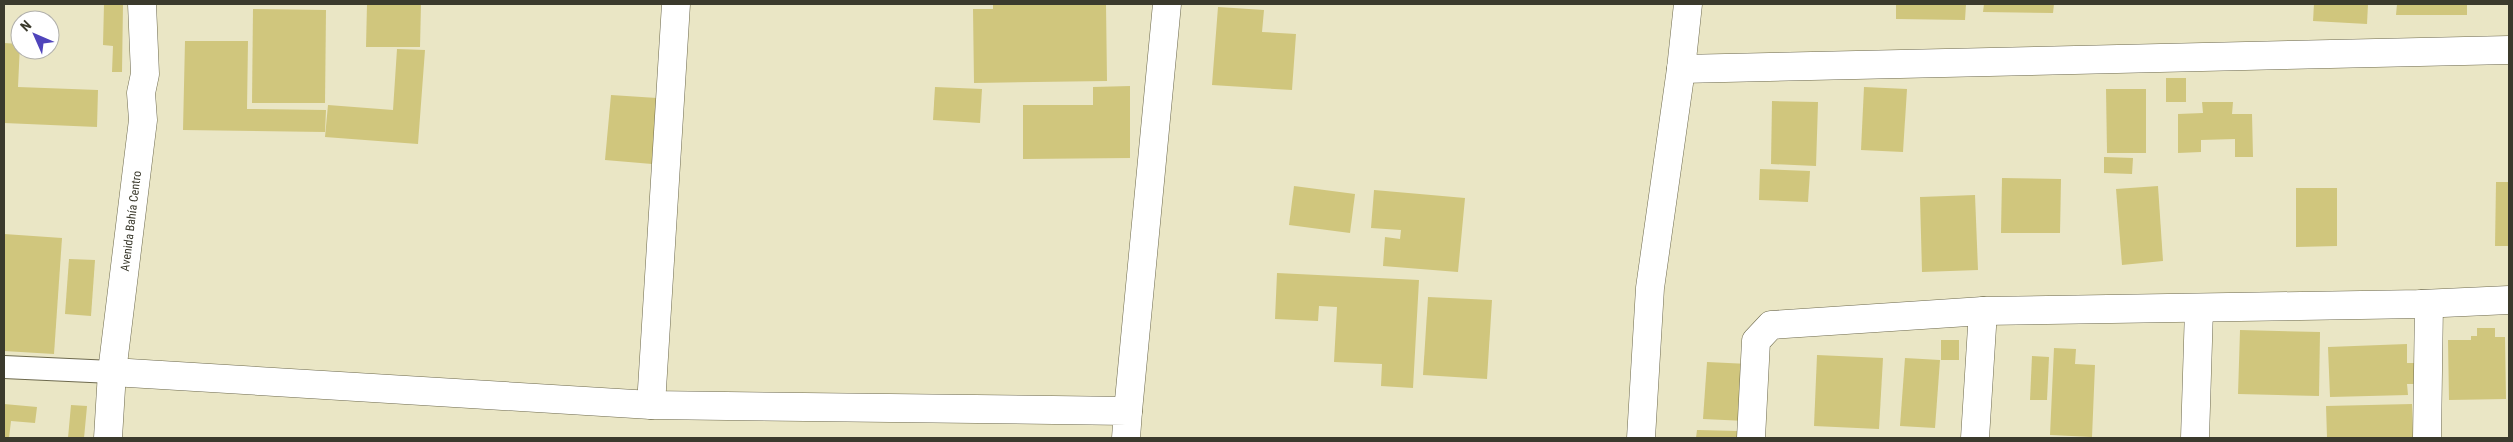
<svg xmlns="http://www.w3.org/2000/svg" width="2513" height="442" viewBox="0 0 2513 442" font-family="'Roboto Condensed',sans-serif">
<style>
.building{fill:#d0c67d}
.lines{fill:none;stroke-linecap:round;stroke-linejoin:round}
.lane-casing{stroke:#6d694d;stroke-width:24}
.street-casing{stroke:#6d694d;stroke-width:29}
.lane{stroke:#fff;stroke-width:22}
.street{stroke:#fff;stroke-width:28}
.labels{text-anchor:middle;stroke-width:4.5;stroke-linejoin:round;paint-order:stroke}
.street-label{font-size:12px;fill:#3b3a2d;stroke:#fff}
</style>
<rect width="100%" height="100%" fill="#eae6c5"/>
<g class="building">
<path d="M104 4H123L122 72H112L113 46 103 45Z"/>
<path d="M367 4H421L420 47H366Z"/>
<path d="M993 4H1106L1107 81 974 83 973 9H993Z"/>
<path d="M1896 4H1966L1965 20 1896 19Z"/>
<path d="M1984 4H2054L2053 13 1983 12Z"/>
<path d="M2314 4H2368L2367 24 2313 21Z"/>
<path d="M2397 4H2467V15H2396Z"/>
<path d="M1218 7 1264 10 1262 32 1296 34 1292 90 1212 85Z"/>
<path d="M253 9 326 10 325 103H252Z"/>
<path d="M185 41H248L247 109 326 110 325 132 183 130Z"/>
<path d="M4 43 20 44 18 87 98 90 97 127 4 123Z"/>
<path d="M397 49 425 50 418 144 325 137 328 105 393 110Z"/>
<rect x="2166" y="78" width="20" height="24"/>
<path d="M1130 86V158L1023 159V105H1093V87Z"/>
<path d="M935 87 982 89 980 123 933 120Z"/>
<path d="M1864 87 1907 89 1903 152 1861 150Z"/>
<path d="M2106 89H2146V153H2107Z"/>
<path d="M611 95 657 98 652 164 605 160Z"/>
<path d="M1772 101 1818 102 1816 166 1771 164Z"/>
<path d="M2202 102H2233L2232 114H2252L2253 157H2235V139L2201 140V152L2178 153V114L2203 113Z"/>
<path d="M2104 157 2133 158 2132 174 2104 173Z"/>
<path d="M1760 169 1810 171 1808 202 1759 200Z"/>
<path d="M2002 178 2061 179 2060 233H2001Z"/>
<path d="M2496 182H2509V246H2495Z"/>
<path d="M1294 186 1355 194 1350 233 1289 225Z"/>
<path d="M2158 186 2163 261 2122 265 2116 189Z"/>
<path d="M2296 188H2337V246L2296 247Z"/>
<path d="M1374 190 1465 198 1458 272 1383 266 1385 237 1400 239 1401 230 1371 228Z"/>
<path d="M1975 195 1978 270 1922 272 1920 197Z"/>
<path d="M4 234 62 238 54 354 4 351Z"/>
<path d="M69 259 95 260 91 316 65 314Z"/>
<path d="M1277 273 1419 280 1413 388 1381 386 1382 364 1334 362 1337 307 1319 306 1318 321 1275 319Z"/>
<path d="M1428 297 1492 300 1487 379 1423 375Z"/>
<path d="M2477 328H2495V337H2505L2506 399 2449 400 2448 340H2471V336H2477Z"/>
<path d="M2240 330 2320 332 2319 396 2238 394Z"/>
<rect x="1941" y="340" width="18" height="20"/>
<path d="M2407 344V363H2416L2417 384H2407L2408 395 2330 397 2328 347Z"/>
<path d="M2054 348 2076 349 2075 364 2095 365 2092 437 2050 435Z"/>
<path d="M1817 355 1883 358 1879 429 1814 426Z"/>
<path d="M2032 356 2049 357 2047 400H2030Z"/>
<path d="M1905 358 1940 360 1935 428 1900 426Z"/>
<path d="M1707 362 1749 364 1746 421 1703 419Z"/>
<path d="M4 404 37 407 35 423 11 421 9 438H4Z"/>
<path d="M2412 404 2413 438H2327L2326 406Z"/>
<path d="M71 405 87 406 84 438H68Z"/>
<path d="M1697 430 1739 431V438H1696Z"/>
</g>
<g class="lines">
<g class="lane-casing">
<path id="lane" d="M4 367 112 372"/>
</g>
<g class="street-casing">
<g id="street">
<path d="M1681 69 2509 50"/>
<path d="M2421 304H2429L2427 438"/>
<path d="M112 372 651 405 1128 411 1126 438"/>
<path d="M651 405 676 4"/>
<path d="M1128 411 1167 4"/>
<path d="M108 438 112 372 143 120 141 93 145 74 142 4"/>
<path d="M1641 438 1650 288 1681 69 1688 4"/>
<path d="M1751 438 1756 341 1771 325 1983 311 2421 304 2509 300"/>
<path d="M1975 438 1983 311"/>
<path d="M2195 438 2199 309"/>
</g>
</g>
<use href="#lane" class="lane"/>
<use href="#street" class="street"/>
</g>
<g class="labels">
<g class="street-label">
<text transform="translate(131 221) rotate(-83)" y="4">Avenida Bahía Centro</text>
</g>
</g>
<rect width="2513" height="442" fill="none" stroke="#3b3a2d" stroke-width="10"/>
<g transform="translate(35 35) rotate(315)"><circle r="24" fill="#ffffff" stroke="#b1b0ab"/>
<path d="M0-4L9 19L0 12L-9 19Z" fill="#4f44bb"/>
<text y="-8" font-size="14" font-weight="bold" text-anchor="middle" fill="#3b3a2d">N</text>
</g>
</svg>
